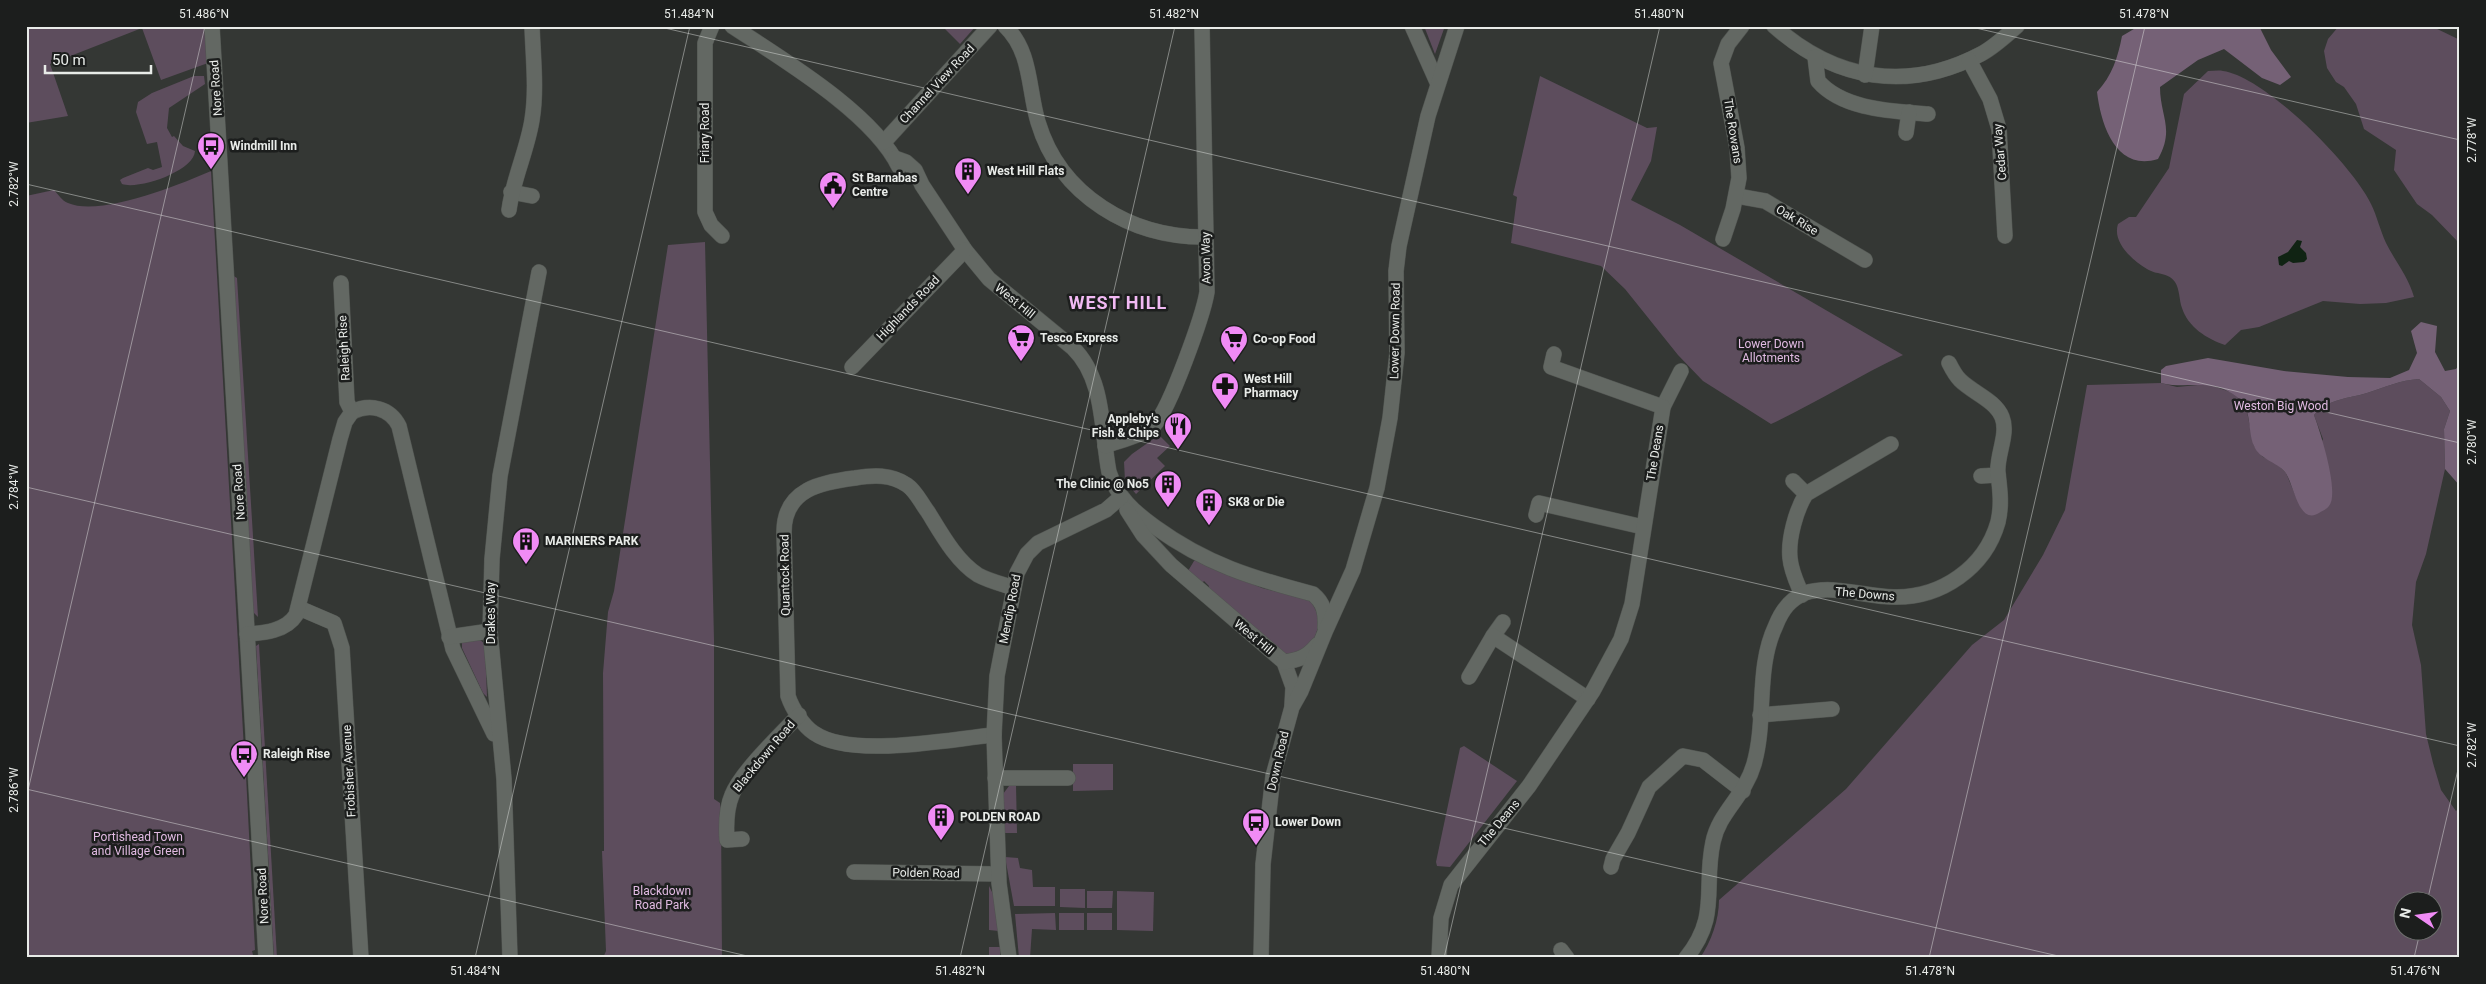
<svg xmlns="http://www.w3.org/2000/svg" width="2486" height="984" viewBox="0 0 2486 984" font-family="Roboto,sans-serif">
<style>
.green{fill:#5d4d5d;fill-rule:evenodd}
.forest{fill:#756176}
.water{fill:#102313}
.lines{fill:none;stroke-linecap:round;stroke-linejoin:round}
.minor-casing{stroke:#505450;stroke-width:16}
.minor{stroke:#636863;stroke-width:15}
.ticks{fill:none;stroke:#e8ebe8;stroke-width:1;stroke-opacity:0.45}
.labels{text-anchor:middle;stroke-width:5;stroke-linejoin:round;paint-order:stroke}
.street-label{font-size:12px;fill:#e8ebe8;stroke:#1c1e1d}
.poi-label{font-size:12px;font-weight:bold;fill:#e8ebe8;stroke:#1c1e1d;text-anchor:start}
.park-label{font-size:12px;fill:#e2bbe3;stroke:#1c1e1d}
.district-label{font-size:18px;font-weight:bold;letter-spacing:1px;fill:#f1b9f3;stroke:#1c1e1d}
.neatline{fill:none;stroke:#e8ebe8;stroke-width:2}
.ticks-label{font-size:12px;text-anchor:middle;fill:#e8ebe8}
</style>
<rect width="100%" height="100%" fill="#343734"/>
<g class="green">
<path d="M26 26H206L208 63 161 80 142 28 50 64 68 116 26 123Z"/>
<path d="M942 26H976L960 44Z"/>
<path d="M1424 26H1445L1435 54Z"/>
<path d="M2339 26H2431L2460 40V244L2432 215 2417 204 2394 170 2396 150 2364 129 2356 104 2344 87 2336 82 2327 68 2324 51 2328 39Z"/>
<path d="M2208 71C2213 71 2219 70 2223 71 2266 77 2353 166 2371 204 2377 216 2380 230 2386 243 2395 261 2409 278 2414 297L2386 303 2360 304 2323 301 2259 327 2241 330 2225 345C2207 339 2188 327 2182 308 2179 300 2180 290 2175 282 2168 272 2156 275 2147 269 2132 260 2112 242 2118 224L2129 217H2136L2169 168 2184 94Z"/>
<path d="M194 76H204L205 84 169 108 167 128 172 137 174 136 183 146 195 151C194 171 139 190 122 184L120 180 123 178 148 168 153 170 162 167 157 142 147 144 136 112 138 102 152 93Z"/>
<path d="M1540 76 1647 128 1657 127 1651 161 1631 200 1680 225 1903 355C1858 376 1816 403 1771 424L1703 381 1678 355 1625 289 1601 266 1511 243 1517 197 1513 195Z"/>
<path d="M211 171 244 749 241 750V754L245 756 255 950 252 951 253 955 256 958H26V196L54 190C58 194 62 201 68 203 100 217 179 185 211 171Z"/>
<path d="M705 242 714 640V799L720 803 721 815 722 958H603L606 951 602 851H604L603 673 608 612 614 591 668 245Z"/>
<path d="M232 275 237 278 258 617 253 612Z"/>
<path d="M2419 379 2441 397 2450 411 2444 429 2445 469 2426 554 2416 582 2412 625 2421 665 2426 734 2433 763 2441 790 2456 811 2460 807V958H1700C1711 942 1719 920 1719 900L1846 789 1972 645 2004 620 2043 555 2065 510 2087 385 2161 383 2177 387 2208 384 2230 392 2239 398 2246 407 2254 446 2263 457 2275 462 2286 473 2296 497 2323 439 2314 415C2329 398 2348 399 2367 393 2385 387 2401 380 2419 379ZM2404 902H2434V932H2404Z"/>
<path d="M1159 435 1170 446 1157 458 1165 466 1136 494 1125 481 1124 462 1132 454Z"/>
<path d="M1197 560 1262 588 1310 600C1323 619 1319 629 1310 648L1288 655 1284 653 1207 590 1209 586 1204 581 1201 584 1188 571 1194 561Z"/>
<path d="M480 640 485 644 487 697 483 693 462 648V642Z"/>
<path d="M259 644 277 958H274L256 646Z"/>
<path d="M1464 746 1517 781 1450 867 1437 866 1436 862 1460 748Z"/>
<path d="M1073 764H1113V790L1073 791Z"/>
<path d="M1016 785 1017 833H1004L1003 794 1009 786Z"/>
<path d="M1005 857 1018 858 1020 868 1032 870 1033 887H1055V906H1014Z"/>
<path d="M989 886 993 894 999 931 989 930Z"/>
<path d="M1060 889H1085V908L1060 907Z"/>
<path d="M1087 891H1113L1112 908H1087Z"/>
<path d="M1117 891 1154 892 1153 931 1117 930Z"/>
<path d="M1055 913 1056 930 1032 929 1030 958H1019L1015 914Z"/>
<rect x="1059" y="913" width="25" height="17"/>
<rect x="1087" y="913" width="25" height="17"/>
<rect x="989" y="947" width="11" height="11"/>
</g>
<g class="forest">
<path d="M2139 26H2259L2271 50 2291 77 2280 85 2262 78 2224 49 2198 60 2160 87C2160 116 2175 129 2158 159 2116 172 2101 125 2097 92 2112 76 2118 57 2122 36Z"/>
<path d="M2421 322 2437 326 2435 352 2445 371 2456 369 2460 363V486L2445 469 2444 429 2450 411 2441 397 2419 379C2401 380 2385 387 2367 393 2348 399 2329 398 2314 415 2320 431 2340 493 2329 506 2327 509 2322 511 2319 513 2298 526 2294 483 2285 472 2277 462 2259 459 2254 446 2247 430 2253 409 2237 397 2211 377 2189 390 2161 383V370L2166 366 2208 358 2284 371 2348 377 2390 378 2409 370 2417 353 2411 331Z"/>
</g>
<path class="water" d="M2297 240 2302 241 2300 247 2306 253 2307 259 2304 262 2293 263 2289 261 2282 266 2279 265 2278 257 2288 252Z"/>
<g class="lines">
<g class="minor-casing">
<g id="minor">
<path d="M212 26 266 958"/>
<path d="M712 26 705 43V212L711 225 722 236"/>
<path d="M732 26C782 59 873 113 899 167"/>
<path d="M1005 26C1032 52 1028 89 1038 122 1060 196 1132 238 1206 237"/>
<path d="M1412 26 1437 82"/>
<path d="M1774 26C1835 80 1907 93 1981 54 1994 47 2006 36 2017 26"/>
<path d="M1815 57 1818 81C1843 110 1893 111 1928 114"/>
<path d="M1969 60 1990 99 1999 129 2005 236"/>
<path d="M1865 75 1872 26"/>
<path d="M1906 133 1909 112"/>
<path d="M884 142 990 26"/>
<path d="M895 158 906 162 915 170 922 185 965 250 989 279 1073 348C1105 379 1101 431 1109 472 1117 497 1134 512 1155 527 1206 564 1252 578 1313 594 1324 603 1326 613 1325 628"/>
<path d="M511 192 532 196"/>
<path d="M1737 196 1765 201 1865 260"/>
<path d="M509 210C513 179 527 151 532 120 537 90 533 57 532 26"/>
<path d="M1723 239 1733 209 1739 178 1737 148 1721 63 1728 44 1742 26"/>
<path d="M852 367 965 250"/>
<path d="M1663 407 1681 371"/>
<path d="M352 412C370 403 390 408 399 426L453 649 494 734"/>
<path d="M1105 446C1121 440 1142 436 1155 424 1170 408 1203 316 1207 292L1202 26"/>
<path d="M1981 476 1998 475"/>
<path d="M1793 481 1806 494"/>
<path d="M1127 510 1143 535 1171 565 1284 662 1293 687 1292 705"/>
<path d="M1536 515 1539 503 1643 527"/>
<path d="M1802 595C1797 583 1791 571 1790 558 1788 539 1796 510 1806 494L1891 444"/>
<path d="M299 608 334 623 342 648 361 958"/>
<path d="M247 634C264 633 286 631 296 615L340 439 345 422 352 412 347 402 341 283"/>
<path d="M1493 636 1503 622"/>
<path d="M449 637 490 631"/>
<path d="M1284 662C1299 660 1307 657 1317 645"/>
<path d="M1469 677 1493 636 1588 699"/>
<path d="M1760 715 1832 709"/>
<path d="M994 735C949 739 852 759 814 733 803 726 792 708 788 696L784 532C784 489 822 482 855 478 873 475 891 474 907 485 916 491 921 503 928 512 941 533 956 561 978 575 989 581 1002 584 1014 588"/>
<path d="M995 778H1068"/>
<path d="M742 839 727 840C726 825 726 809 732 795 741 772 781 734 799 715"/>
<path d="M1611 867 1613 859 1628 833 1649 787 1683 756 1703 760 1743 791"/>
<path d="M854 872 998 874"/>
<path d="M1561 950 1567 958"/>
<path d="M510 958 504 779 490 631 492 559 500 476 539 272"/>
<path d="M1009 958 999 883 994 735 997 676 1017 573 1027 554 1038 543 1106 510 1121 497"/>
<path d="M1261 958 1263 864 1273 776 1292 707 1301 691 1325 632 1353 570 1377 488 1390 418 1397 353 1396 271 1399 246 1428 116 1457 26"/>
<path d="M1439 958 1441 918 1451 885 1529 786 1593 691 1621 639 1632 604 1663 407 1551 367 1554 354"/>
<path d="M1686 958C1720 916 1703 888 1713 842 1719 812 1745 796 1754 764 1767 718 1755 669 1776 625 1782 610 1790 599 1805 593 1833 584 1866 597 1894 597 1941 598 1985 568 1998 522 2002 505 2000 490 1998 473 1996 456 2009 434 2002 417 1995 400 1973 393 1960 380 1955 375 1952 369 1949 363"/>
</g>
</g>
<use href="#minor" class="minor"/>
</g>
<path class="ticks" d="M656 26 2460 443M1967 26 2460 140M26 184 2460 746M26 487 2067 958M26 789 756 958M26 799 205 26M2427 902 2460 761M475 958 690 26M960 958 1175 26M1444 958 1660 26M1929 958 2145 26M2414 958 2420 932"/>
<defs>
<g id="bus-pin" transform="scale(1.4375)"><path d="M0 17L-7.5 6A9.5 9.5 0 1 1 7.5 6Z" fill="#f08bf5" stroke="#1c1e1d"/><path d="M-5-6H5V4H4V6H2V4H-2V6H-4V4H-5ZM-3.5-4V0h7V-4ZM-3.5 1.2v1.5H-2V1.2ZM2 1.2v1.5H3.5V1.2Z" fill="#111"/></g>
<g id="building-pin" transform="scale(1.4375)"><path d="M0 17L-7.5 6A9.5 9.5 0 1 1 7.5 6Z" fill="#f08bf5" stroke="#1c1e1d"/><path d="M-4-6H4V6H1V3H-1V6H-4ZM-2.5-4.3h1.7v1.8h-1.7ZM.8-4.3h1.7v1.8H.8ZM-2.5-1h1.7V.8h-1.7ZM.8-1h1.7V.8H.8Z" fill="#111"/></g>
<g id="civic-pin" transform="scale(1.4375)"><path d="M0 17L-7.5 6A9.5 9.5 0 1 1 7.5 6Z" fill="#f08bf5" stroke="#1c1e1d"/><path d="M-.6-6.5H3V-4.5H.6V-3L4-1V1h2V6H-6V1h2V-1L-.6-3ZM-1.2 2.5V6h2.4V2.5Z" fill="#111"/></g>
<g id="supermarket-pin" transform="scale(1.4375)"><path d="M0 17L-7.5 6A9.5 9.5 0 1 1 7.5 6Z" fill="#f08bf5" stroke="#1c1e1d"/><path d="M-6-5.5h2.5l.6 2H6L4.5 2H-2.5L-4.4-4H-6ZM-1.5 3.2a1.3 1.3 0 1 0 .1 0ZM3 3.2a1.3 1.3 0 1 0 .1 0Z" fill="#111"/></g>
<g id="pharmacy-pin" transform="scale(1.4375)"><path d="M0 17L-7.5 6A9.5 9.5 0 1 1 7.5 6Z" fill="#f08bf5" stroke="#1c1e1d"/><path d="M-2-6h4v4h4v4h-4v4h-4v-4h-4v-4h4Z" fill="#111"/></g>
<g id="restaurant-pin" transform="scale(1.4375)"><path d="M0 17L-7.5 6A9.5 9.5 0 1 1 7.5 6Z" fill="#f08bf5" stroke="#1c1e1d"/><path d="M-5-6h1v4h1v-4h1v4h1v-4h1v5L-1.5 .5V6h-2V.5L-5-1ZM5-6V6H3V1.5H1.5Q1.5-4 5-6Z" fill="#111"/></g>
</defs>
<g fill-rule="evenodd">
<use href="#bus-pin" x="211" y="146"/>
<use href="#building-pin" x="968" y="171"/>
<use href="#civic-pin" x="833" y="185"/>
<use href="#supermarket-pin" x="1021" y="338"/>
<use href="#supermarket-pin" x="1234" y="339"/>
<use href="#pharmacy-pin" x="1225" y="386"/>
<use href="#restaurant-pin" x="1178" y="426"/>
<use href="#building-pin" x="1168" y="484"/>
<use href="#building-pin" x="1209" y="502"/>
<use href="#building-pin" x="526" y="541"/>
<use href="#bus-pin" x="244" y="754"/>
<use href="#building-pin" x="941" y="817"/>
<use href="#bus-pin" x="1256" y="822"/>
</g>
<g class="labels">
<g class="street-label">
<text transform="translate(937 84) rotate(-47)" y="4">Channel View Road</text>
<text transform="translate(216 88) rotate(-94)" y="4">Nore Road</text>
<text transform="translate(1733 131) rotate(81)" y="4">The Rowans</text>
<text transform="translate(705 133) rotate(-90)" y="4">Friary Road</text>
<text transform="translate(2000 152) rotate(-95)" y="4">Cedar Way</text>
<text transform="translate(1797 220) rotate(31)" y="4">Oak Rise</text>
<text transform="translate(1206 258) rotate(-91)" y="4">Avon Way</text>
<text transform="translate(1015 301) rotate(39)" y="4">West Hill</text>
<text transform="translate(908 308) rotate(-46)" y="4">Highlands Road</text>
<text transform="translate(1395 331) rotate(-89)" y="4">Lower Down Road</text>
<text transform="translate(344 348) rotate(-93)" y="4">Raleigh Rise</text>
<text transform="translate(1655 453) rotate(-81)" y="4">The Deans</text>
<text transform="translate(239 492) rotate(-94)" y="4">Nore Road</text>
<text transform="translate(785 575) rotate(-91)" y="4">Quantock Road</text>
<text transform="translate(1865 594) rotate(5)" y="4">The Downs</text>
<text transform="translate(1010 609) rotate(-79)" y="4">Mendip Road</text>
<text transform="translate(491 613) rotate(-90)" y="4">Drakes Way</text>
<text transform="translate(1254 637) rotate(40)" y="4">West Hill</text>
<text transform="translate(764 756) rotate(-50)" y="4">Blackdown Road</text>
<text transform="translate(1278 761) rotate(-77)" y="4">Down Road</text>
<text transform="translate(349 771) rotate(-93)" y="4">Frobisher Avenue</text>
<text transform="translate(1499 823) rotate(-50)" y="4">The Deans</text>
<text transform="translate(926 873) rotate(1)" y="4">Polden Road</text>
<text transform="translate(263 896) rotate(-93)" y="4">Nore Road</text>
</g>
<g class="poi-label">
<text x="230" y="150">Windmill Inn</text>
<text x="987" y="175">West Hill Flats</text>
<text x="852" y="182">St Barnabas<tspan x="852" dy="14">Centre</tspan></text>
<text x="1040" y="342">Tesco Express</text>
<text x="1253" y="343">Co-op Food</text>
<text x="1244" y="383">West Hill<tspan x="1244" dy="14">Pharmacy</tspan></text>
<text x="1159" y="423" text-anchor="end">Appleby's<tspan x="1159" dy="14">Fish &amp; Chips</tspan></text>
<text x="1149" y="488" text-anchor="end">The Clinic @ No5</text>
<text x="1228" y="506">SK8 or Die</text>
<text x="545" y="545">MARINERS PARK</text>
<text x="263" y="758">Raleigh Rise</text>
<text x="960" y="821">POLDEN ROAD</text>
<text x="1275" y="826">Lower Down</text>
</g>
<g class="park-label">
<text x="1771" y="348">Lower Down<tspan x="1771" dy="14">Allotments</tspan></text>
<text x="2281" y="410">Weston Big Wood</text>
<text x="138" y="841">Portishead Town<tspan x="138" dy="14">and Village Green</tspan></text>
<text x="662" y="895">Blackdown<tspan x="662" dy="14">Road Park</tspan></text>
</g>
<g class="district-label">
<text x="1118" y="309">WEST HILL</text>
</g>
</g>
<rect width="2486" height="984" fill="none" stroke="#1c1e1d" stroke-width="55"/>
<g transform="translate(2418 916) rotate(283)"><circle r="24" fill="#1c1e1d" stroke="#6e706e"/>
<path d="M0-4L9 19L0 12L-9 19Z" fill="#f08bf5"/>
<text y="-8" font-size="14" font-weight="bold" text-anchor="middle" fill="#e8ebe8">N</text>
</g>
<path d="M45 65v8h106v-8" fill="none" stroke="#e8ebe8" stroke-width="2.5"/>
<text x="52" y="65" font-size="15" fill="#e8ebe8" stroke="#1c1e1d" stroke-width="4" paint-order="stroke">50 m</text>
<rect x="28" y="28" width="2430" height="928" class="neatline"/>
<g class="ticks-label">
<text x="204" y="18">51.486°N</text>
<text x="689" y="18">51.484°N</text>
<text x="1174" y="18">51.482°N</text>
<text x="1659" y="18">51.480°N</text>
<text x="2144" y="18">51.478°N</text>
<text transform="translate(2472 140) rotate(-90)" y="4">2.778°W</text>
<text transform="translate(14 184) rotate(-90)" y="4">2.782°W</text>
<text transform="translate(2472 442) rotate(-90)" y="4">2.780°W</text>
<text transform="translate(14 487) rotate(-90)" y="4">2.784°W</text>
<text transform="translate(2472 745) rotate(-90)" y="4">2.782°W</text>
<text transform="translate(14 790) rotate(-90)" y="4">2.786°W</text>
<text x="475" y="975">51.484°N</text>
<text x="960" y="975">51.482°N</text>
<text x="1445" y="975">51.480°N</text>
<text x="1930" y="975">51.478°N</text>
<text x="2415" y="975">51.476°N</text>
</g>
</svg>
